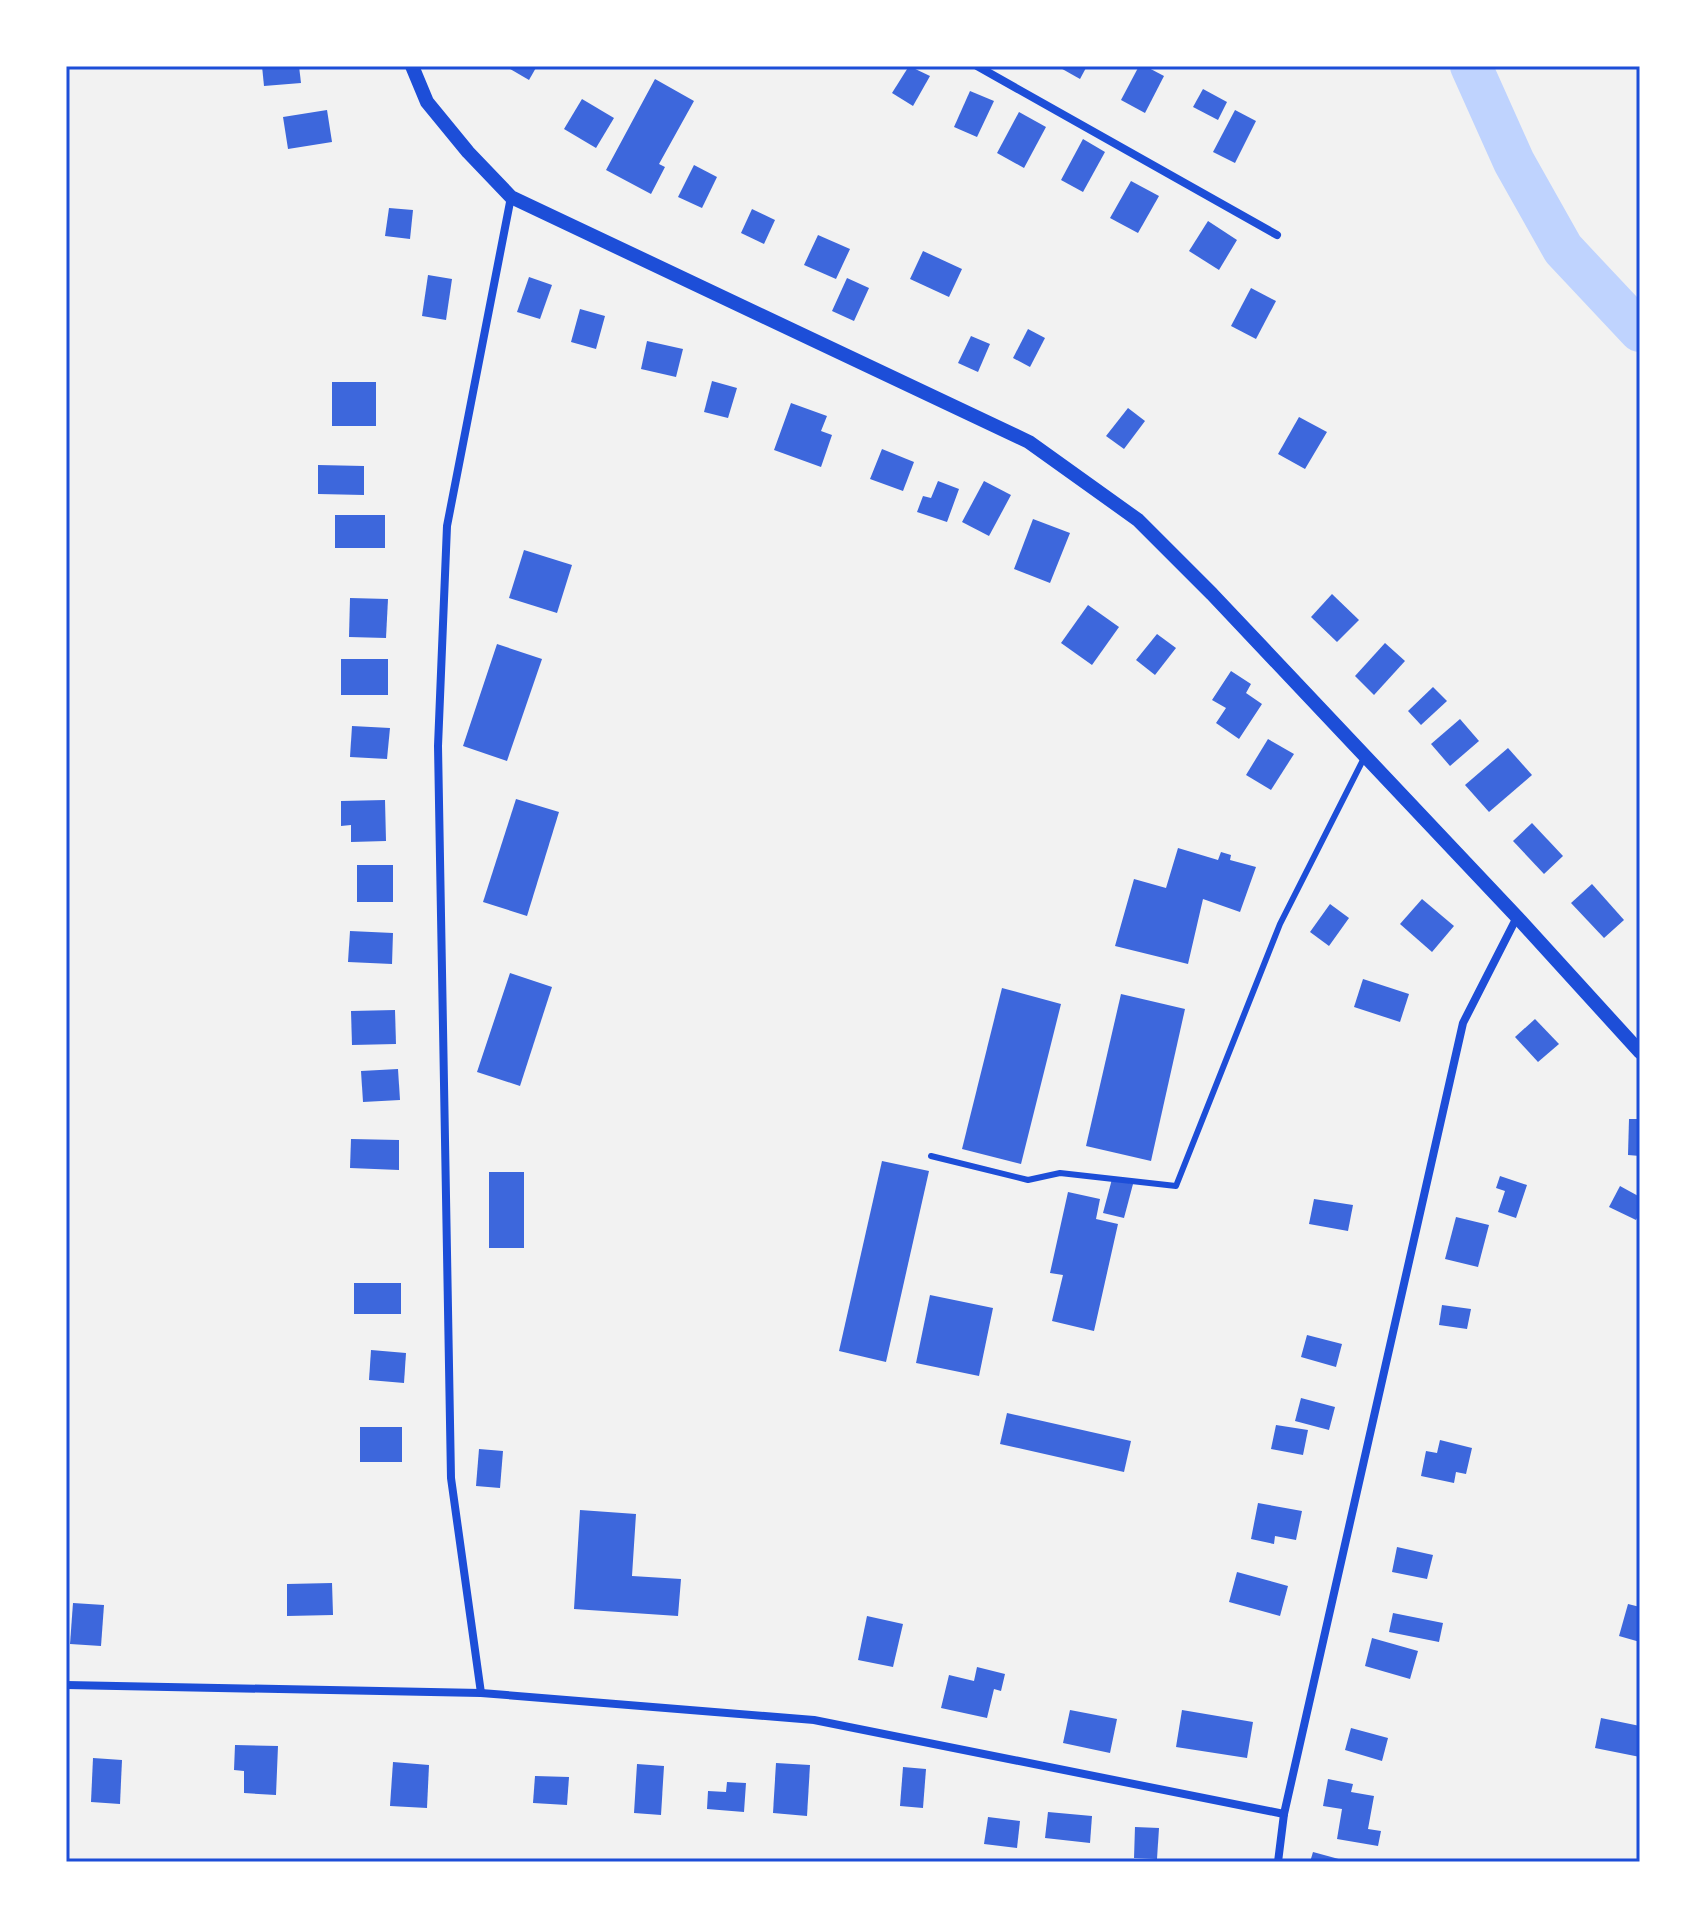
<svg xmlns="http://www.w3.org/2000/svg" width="1706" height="1928" viewBox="0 0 1706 1928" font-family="Raleway,sans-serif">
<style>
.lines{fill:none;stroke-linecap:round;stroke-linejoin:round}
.river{stroke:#bfd3fe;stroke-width:42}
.building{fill:#3d67dc}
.service{stroke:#1d4ed8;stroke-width:6}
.minor{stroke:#1d4ed8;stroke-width:8}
.tertiary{stroke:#1d4ed8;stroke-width:14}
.neatline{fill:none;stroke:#1d4ed8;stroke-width:3}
</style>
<rect width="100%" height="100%" fill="#f2f2f2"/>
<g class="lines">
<path class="river" d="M1471 66 1514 162 1563 249 1640 331"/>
</g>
<g class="building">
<path d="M262 66H299L301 83 264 86Z"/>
<path d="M505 66H537L529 80Z"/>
<path d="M909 66 930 76 913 106 892 93Z"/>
<path d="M1057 66H1087L1080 79Z"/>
<path d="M1139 66H1145L1164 76 1145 113 1121 100Z"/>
<path d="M655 79 694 101 659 164 665 167 651 194 606 170Z"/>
<path d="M1203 89 1227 102 1218 120 1193 107Z"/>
<path d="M970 91 994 101 977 137 954 127Z"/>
<path d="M582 99 614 118 596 148 564 129Z"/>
<path d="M327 110 332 142 288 149 283 117Z"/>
<path d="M1235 110 1256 121 1235 163 1213 152Z"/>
<path d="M1019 112 1046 127 1024 168 997 153Z"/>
<path d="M1083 139 1105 152 1083 192 1061 180Z"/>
<path d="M694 165 717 177 702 208 678 197Z"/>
<path d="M1131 181 1159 196 1138 233 1110 218Z"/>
<path d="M389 208 413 210 410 239 385 236Z"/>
<path d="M752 209 775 220 764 244 741 233Z"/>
<path d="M1208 221 1237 240 1219 270 1189 251Z"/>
<path d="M818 235 850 249 836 279 804 265Z"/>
<path d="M923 251 962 269 949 297 910 279Z"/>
<path d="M428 275 452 279 446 320 422 316Z"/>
<path d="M529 277 552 285 540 319 517 312Z"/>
<path d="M847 278 869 288 854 321 832 311Z"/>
<path d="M1251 288 1276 301 1256 339 1231 326Z"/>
<path d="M580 309 605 316 596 349 571 342Z"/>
<path d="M1028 329 1045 338 1030 367 1013 358Z"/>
<path d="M971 336 990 344 978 372 958 363Z"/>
<path d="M647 341 683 349 676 377 641 369Z"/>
<path d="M712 381 737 388 728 418 704 412Z"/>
<rect x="332" y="382" width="44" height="44"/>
<path d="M791 403 827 416 821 431 832 435 821 467 774 450Z"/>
<path d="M1128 408 1145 421 1124 449 1106 436Z"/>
<path d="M1299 417 1327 432 1305 469 1278 454Z"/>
<path d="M882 449 914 462 903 491 870 479Z"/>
<path d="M318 465 364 466V495L318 494Z"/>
<path d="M938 481 959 489 947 522 917 512 923 496 931 498Z"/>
<path d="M984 481 1011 495 989 536 962 522Z"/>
<rect x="335" y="515" width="50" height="33"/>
<path d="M1033 519 1070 533 1050 583 1014 569Z"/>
<path d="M524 550 572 565 557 613 509 598Z"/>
<path d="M1332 594 1359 620 1337 642 1311 617Z"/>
<path d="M350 598 388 599 386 638 349 637Z"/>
<path d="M1088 605 1119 627 1092 665 1061 643Z"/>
<path d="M1157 634 1176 648 1155 675 1136 660Z"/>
<path d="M1385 643 1405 661 1374 695 1355 676Z"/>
<path d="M497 644 542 659 507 761 463 746Z"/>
<rect x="341" y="659" width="47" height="36"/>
<path d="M1231 671 1251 684 1246 693 1262 704 1239 739 1216 723 1226 708 1212 700Z"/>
<path d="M1433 687 1447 701 1421 725 1408 711Z"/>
<path d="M1460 719 1479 741 1450 766 1431 744Z"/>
<path d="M352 726 390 728 387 759 350 757Z"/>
<path d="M1268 739 1294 754 1271 790 1246 775Z"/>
<path d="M1508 748 1532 775 1489 812 1465 785Z"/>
<path d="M516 799 559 812 527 916 483 902Z"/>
<path d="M385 800 386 841 351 842V825L341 826V801Z"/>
<path d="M1532 823 1563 856 1544 874 1513 841Z"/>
<path d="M1178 848 1218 860 1221 852 1231 855 1230 860 1256 867 1240 912 1203 899 1188 964 1115 946 1134 879 1166 888Z"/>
<rect x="357" y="865" width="36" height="37"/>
<path d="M1592 884 1624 920 1604 938 1571 903Z"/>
<path d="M1422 899 1454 926 1432 952 1400 924Z"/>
<path d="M1330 904 1349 918 1329 946 1310 932Z"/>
<path d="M350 931 393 933 392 964 348 962Z"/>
<path d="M510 973 552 987 520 1086 477 1072Z"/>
<path d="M1363 979 1409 994 1400 1022 1354 1007Z"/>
<path d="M1002 988 1061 1004 1021 1164 962 1149Z"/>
<path d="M1121 994 1185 1009 1151 1161 1086 1146Z"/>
<path d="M395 1010 396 1044 352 1045 351 1011Z"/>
<path d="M1535 1019 1559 1044 1538 1062 1515 1037Z"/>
<path d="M398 1069 400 1100 363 1102 361 1071Z"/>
<path d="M1629 1119H1640V1156L1628 1155Z"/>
<path d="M351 1139 399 1140V1170L350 1168Z"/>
<path d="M882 1161 929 1171 886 1362 839 1351Z"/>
<rect x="489" y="1172" width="35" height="76"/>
<path d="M1500 1176 1527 1185 1516 1218 1498 1212 1505 1191 1496 1188Z"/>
<path d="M1112 1179 1133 1184 1124 1218 1103 1213Z"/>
<path d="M1620 1186 1640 1197V1212L1636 1220 1609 1207Z"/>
<path d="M1068 1192 1100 1199 1096 1219 1118 1224 1094 1331 1052 1321 1063 1275 1050 1273Z"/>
<path d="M1314 1199 1353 1205 1348 1231 1309 1224Z"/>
<path d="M1456 1217 1489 1225 1478 1267 1445 1259Z"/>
<rect x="354" y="1283" width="47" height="31"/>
<path d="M930 1295 993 1308 979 1376 916 1363Z"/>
<path d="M1442 1305 1471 1309 1467 1329 1439 1325Z"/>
<path d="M1307 1335 1342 1344 1336 1367 1301 1357Z"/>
<path d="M371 1350 406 1353 404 1383 369 1380Z"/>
<path d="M1301 1398 1335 1407 1329 1430 1295 1421Z"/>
<path d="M1007 1413 1131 1441 1124 1472 1000 1444Z"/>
<path d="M1276 1425 1308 1430 1303 1455 1271 1449Z"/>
<rect x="360" y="1427" width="42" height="35"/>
<path d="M1440 1440 1472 1448 1466 1474 1456 1472 1454 1483 1421 1476 1426 1451 1437 1453Z"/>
<path d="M479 1449 503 1451 500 1488 476 1486Z"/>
<path d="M1258 1503 1302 1511 1296 1540 1275 1536 1274 1544 1251 1539Z"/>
<path d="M580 1510 636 1514 632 1576 681 1579 678 1616 574 1609Z"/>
<path d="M1397 1547 1433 1555 1427 1579 1392 1572Z"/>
<path d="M1237 1572 1288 1586 1280 1616 1229 1602Z"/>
<path d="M332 1583 333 1615 287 1616V1584Z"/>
<path d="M73 1603 104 1605 101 1646 70 1644Z"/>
<path d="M1628 1604 1640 1607V1642L1619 1636Z"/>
<path d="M1393 1613 1443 1623 1439 1642 1389 1632Z"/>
<path d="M867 1616 903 1624 893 1667 858 1660Z"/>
<path d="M1372 1638 1418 1651 1410 1679 1365 1666Z"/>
<path d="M977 1667 1005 1674 1001 1691 994 1689 987 1718 941 1708 949 1675 974 1681Z"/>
<path d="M1070 1710 1117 1719 1110 1753 1063 1743Z"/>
<path d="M1182 1710 1253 1722 1247 1758 1176 1747Z"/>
<path d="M1601 1718 1640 1726V1757L1595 1748Z"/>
<path d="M1351 1728 1388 1738 1382 1761 1345 1750Z"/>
<path d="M235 1745 278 1746 276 1795 244 1793V1771L234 1770Z"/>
<path d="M93 1758 122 1760 120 1804 91 1802Z"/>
<path d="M393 1762 429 1765 427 1808 390 1806Z"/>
<path d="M776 1763 810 1765 807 1816 773 1813Z"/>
<path d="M637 1764 664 1766 661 1815 634 1813Z"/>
<path d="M903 1767 926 1769 923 1808 900 1806Z"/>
<path d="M535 1776 569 1777 567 1805 533 1803Z"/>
<path d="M1328 1779 1353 1784 1351 1792 1374 1796 1368 1829 1381 1831 1378 1846 1337 1839 1342 1809 1323 1806Z"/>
<path d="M727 1782 746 1783 744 1812 707 1809 708 1791 726 1792Z"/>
<path d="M1048 1812 1092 1816 1090 1843 1045 1838Z"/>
<path d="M988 1817 1020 1821 1017 1848 984 1844Z"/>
<path d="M1135 1827 1159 1828 1157 1859 1134 1858Z"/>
<path d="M1313 1852 1346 1861 1345 1862H1310Z"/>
</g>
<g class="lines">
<path class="service" d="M931 1156 1028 1180 1060 1173 1176 1186 1280 924 1365 756"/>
<g class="minor">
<path d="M977 66 1277 235"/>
<path d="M66 1685 481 1693 814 1720 1284 1814"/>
<path d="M481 1693 451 1478 438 746 447 526 511 197"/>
<path d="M1278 1862 1284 1814 1463 1023 1517 917"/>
</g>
<path class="tertiary" d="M412 66 427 102 468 152 511 197 1029 442 1138 520 1212 594 1517 917 1640 1052"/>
</g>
<rect width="1706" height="1928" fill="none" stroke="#ffffff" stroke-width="136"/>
<rect x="68" y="68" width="1570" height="1792" class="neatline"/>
</svg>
